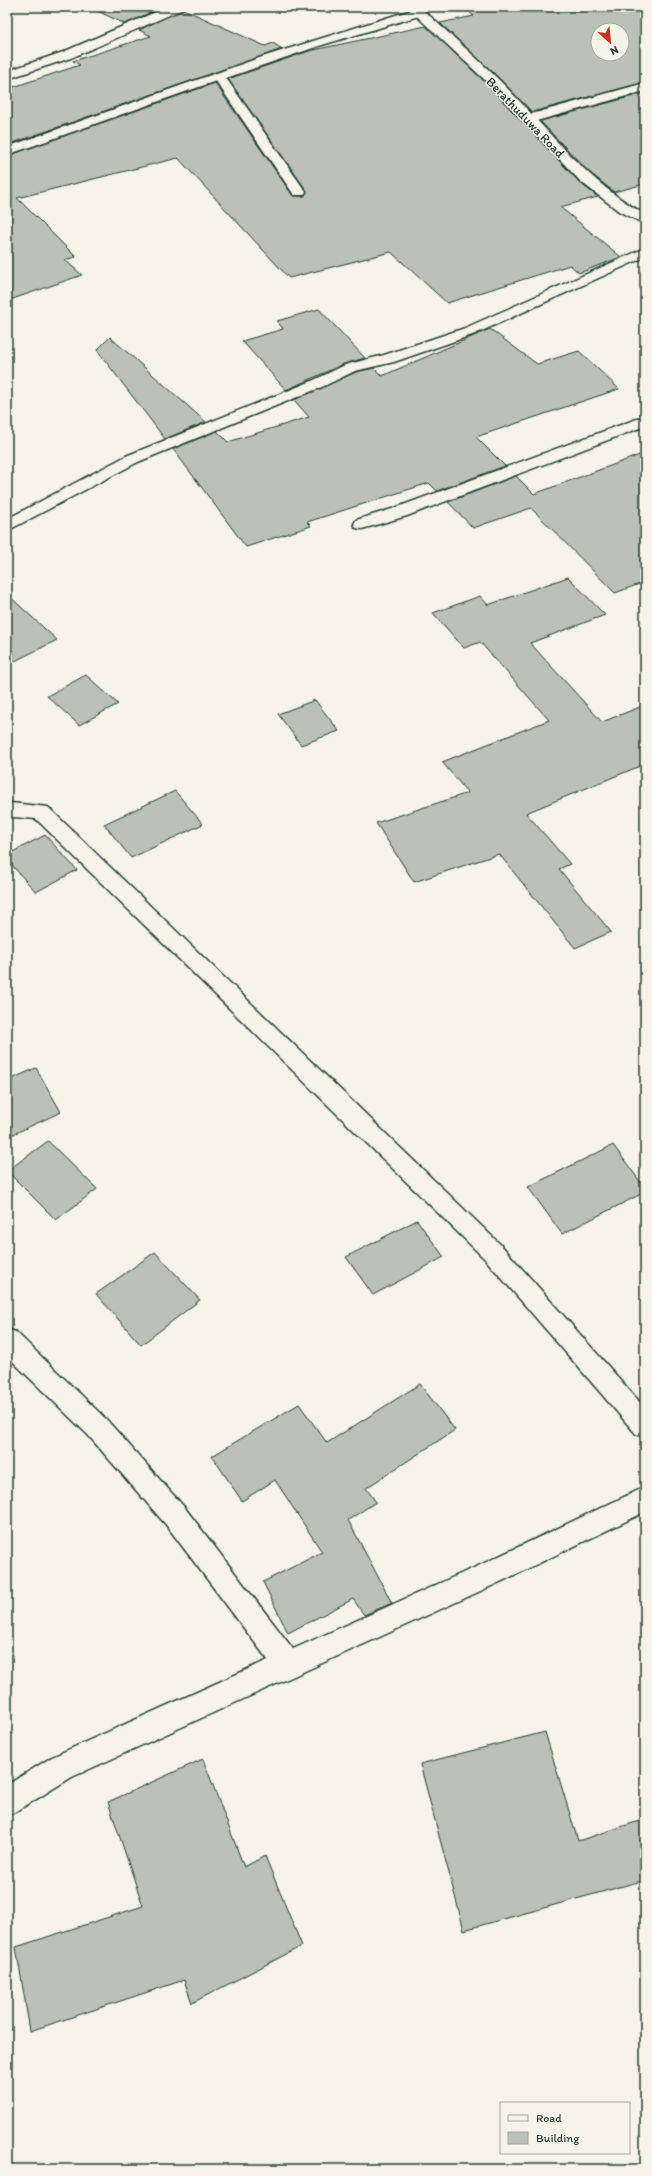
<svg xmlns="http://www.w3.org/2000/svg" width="652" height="2176" viewBox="0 0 652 2176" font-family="Itim,sans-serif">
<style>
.building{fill:#bbc1b6;stroke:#1f3d34;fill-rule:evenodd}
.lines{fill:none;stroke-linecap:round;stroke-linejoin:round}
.minor-casing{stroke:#1f3d34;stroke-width:3}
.tertiary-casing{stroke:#1f3d34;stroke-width:3}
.minor{fill:#f7f3e8;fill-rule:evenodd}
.tertiary{fill:#f7f3e8;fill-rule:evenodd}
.labels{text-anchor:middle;stroke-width:3;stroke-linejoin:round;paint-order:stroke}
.far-street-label{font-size:13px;fill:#1f3d34;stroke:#f7f3e8}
</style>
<rect width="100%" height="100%" fill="#f7f3e8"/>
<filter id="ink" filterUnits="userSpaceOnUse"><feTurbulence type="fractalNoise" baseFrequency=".025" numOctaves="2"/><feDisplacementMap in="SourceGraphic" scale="8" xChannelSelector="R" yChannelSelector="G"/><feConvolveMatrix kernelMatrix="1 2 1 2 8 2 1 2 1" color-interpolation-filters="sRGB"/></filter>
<g filter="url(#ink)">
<g class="building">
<path d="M89 7H163L125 24Z"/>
<path d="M463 7H645V82L532 112 497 76 440 23 474 16ZM598 30H622V54H598Z"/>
<path d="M183 9 265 46 273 43 282 49 7 145V89L80 65 73 61 151 36 139 30Z"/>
<path d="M426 26 486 83 580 183 598 197 560 207 621 257 579 273 570 265 447 303 391 252 289 278 178 158 17 198 76 257 65 260 82 275 7 301V156L215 83 293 196H304L307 191 228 79 309 51Z"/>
<path d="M645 93V184L614 192 589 172 540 121Z"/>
<path d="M319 309 365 358 344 364 286 390 242 341 283 329 277 321Z"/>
<path d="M490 329 537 364 579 351 619 389 476 437 505 466 437 491 429 483 307 522 311 526 246 547 173 449 217 431 228 442 309 417 294 400 356 372 374 368 382 376Z"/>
<path d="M110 337 206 422 165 439 97 350Z"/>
<path d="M645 453V582L615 593 531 508 473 528 448 502 516 476 534 494Z"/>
<path d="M568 577 605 615 530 643 602 722 645 705V764L526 813 570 864 559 869 611 932 575 948 499 854 414 882 376 823 468 793 442 762 549 720 480 642 464 648 433 613 480 596 488 605Z"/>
<path d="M7 594 57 640 7 665Z"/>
<path d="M86 675 118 704 79 725 47 696Z"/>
<path d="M315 700 339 731 301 745 278 714Z"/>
<path d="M175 791 203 824 131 858 104 824Z"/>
<path d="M45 835 77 870 36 892 7 860V855Z"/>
<path d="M36 1068 61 1112 7 1137V1081Z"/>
<path d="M48 1141 97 1189 56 1220 7 1171Z"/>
<path d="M613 1145 645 1188V1192L562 1234 528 1187Z"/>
<path d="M417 1220 444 1257 373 1295 346 1257Z"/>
<path d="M155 1252 200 1300 141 1345 96 1294Z"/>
<path d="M420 1384 455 1430 366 1488 376 1502 348 1520 392 1603 364 1615 353 1599 288 1633 263 1582 322 1552 275 1480 242 1501 212 1456 299 1404 327 1443Z"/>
<path d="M545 1732 578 1841 645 1819V1880L464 1930 420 1764Z"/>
<path d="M203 1759 244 1867 265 1856 302 1946 192 2003 184 1980 30 2031 16 1947 143 1906 108 1802Z"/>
</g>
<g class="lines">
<g class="minor-casing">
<g id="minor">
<path d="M167 7H183L181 10 71 58 7 79V71L63 52Z"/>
<path d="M418 8 422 9 424 12 422 15 319 46 226 78 306 192 304 195H294L216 81 7 155V147L259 58Z"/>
<path d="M645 83V91L529 123 522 119 524 116Z"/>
<path d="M645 248V257L475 334 394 362 355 371 322 387 138 462 7 531V519L126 456 312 381 345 365 384 355 465 328Z"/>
<path d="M645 416V426L407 516 362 529 356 528 354 524 356 520 395 508Z"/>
<path d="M11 803 48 807 502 1246 645 1408V1438L636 1434 486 1260 36 819 13 817 7 819V804Z"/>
<path d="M7 1329 16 1332 106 1419 185 1508 293 1649 478 1566 645 1487V1512L496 1584 72 1777 17 1811 7 1815V1785L52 1757 268 1660 167 1526 88 1435 7 1356Z"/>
</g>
</g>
<g class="tertiary-casing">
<path id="tertiary" d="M407 7H420C449 34 479 59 507 88 551 133 589 184 645 214V224L620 212 581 182 487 82Z"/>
</g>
<use href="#minor" class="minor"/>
<use href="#tertiary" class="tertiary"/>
</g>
</g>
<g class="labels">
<g class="far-street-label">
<text transform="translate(526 117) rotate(46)" y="5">Berathuduwa Road</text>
</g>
</g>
<rect width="652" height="2176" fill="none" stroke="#f7f3e8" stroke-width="24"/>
<rect x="12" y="12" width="628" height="2152" fill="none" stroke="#1f3d34" stroke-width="1.5" filter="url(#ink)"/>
<rect x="500" y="2102" width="130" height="52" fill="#f7f3e8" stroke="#a1aaa0"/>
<rect x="508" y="2115" width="20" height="6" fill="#f7f3e8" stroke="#a1aaa0"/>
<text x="536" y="2122" font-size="12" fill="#1f3d34">Road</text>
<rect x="508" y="2132" width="20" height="12" fill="#bbc1b6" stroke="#a1aaa0"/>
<text x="536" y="2142" font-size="12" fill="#1f3d34">Building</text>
<g transform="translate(610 42) rotate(153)"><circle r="19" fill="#f7f3e8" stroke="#a1aaa0"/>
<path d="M0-3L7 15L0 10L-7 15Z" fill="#c8321e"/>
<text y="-6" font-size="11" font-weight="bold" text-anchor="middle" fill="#1f3d34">N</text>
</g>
</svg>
